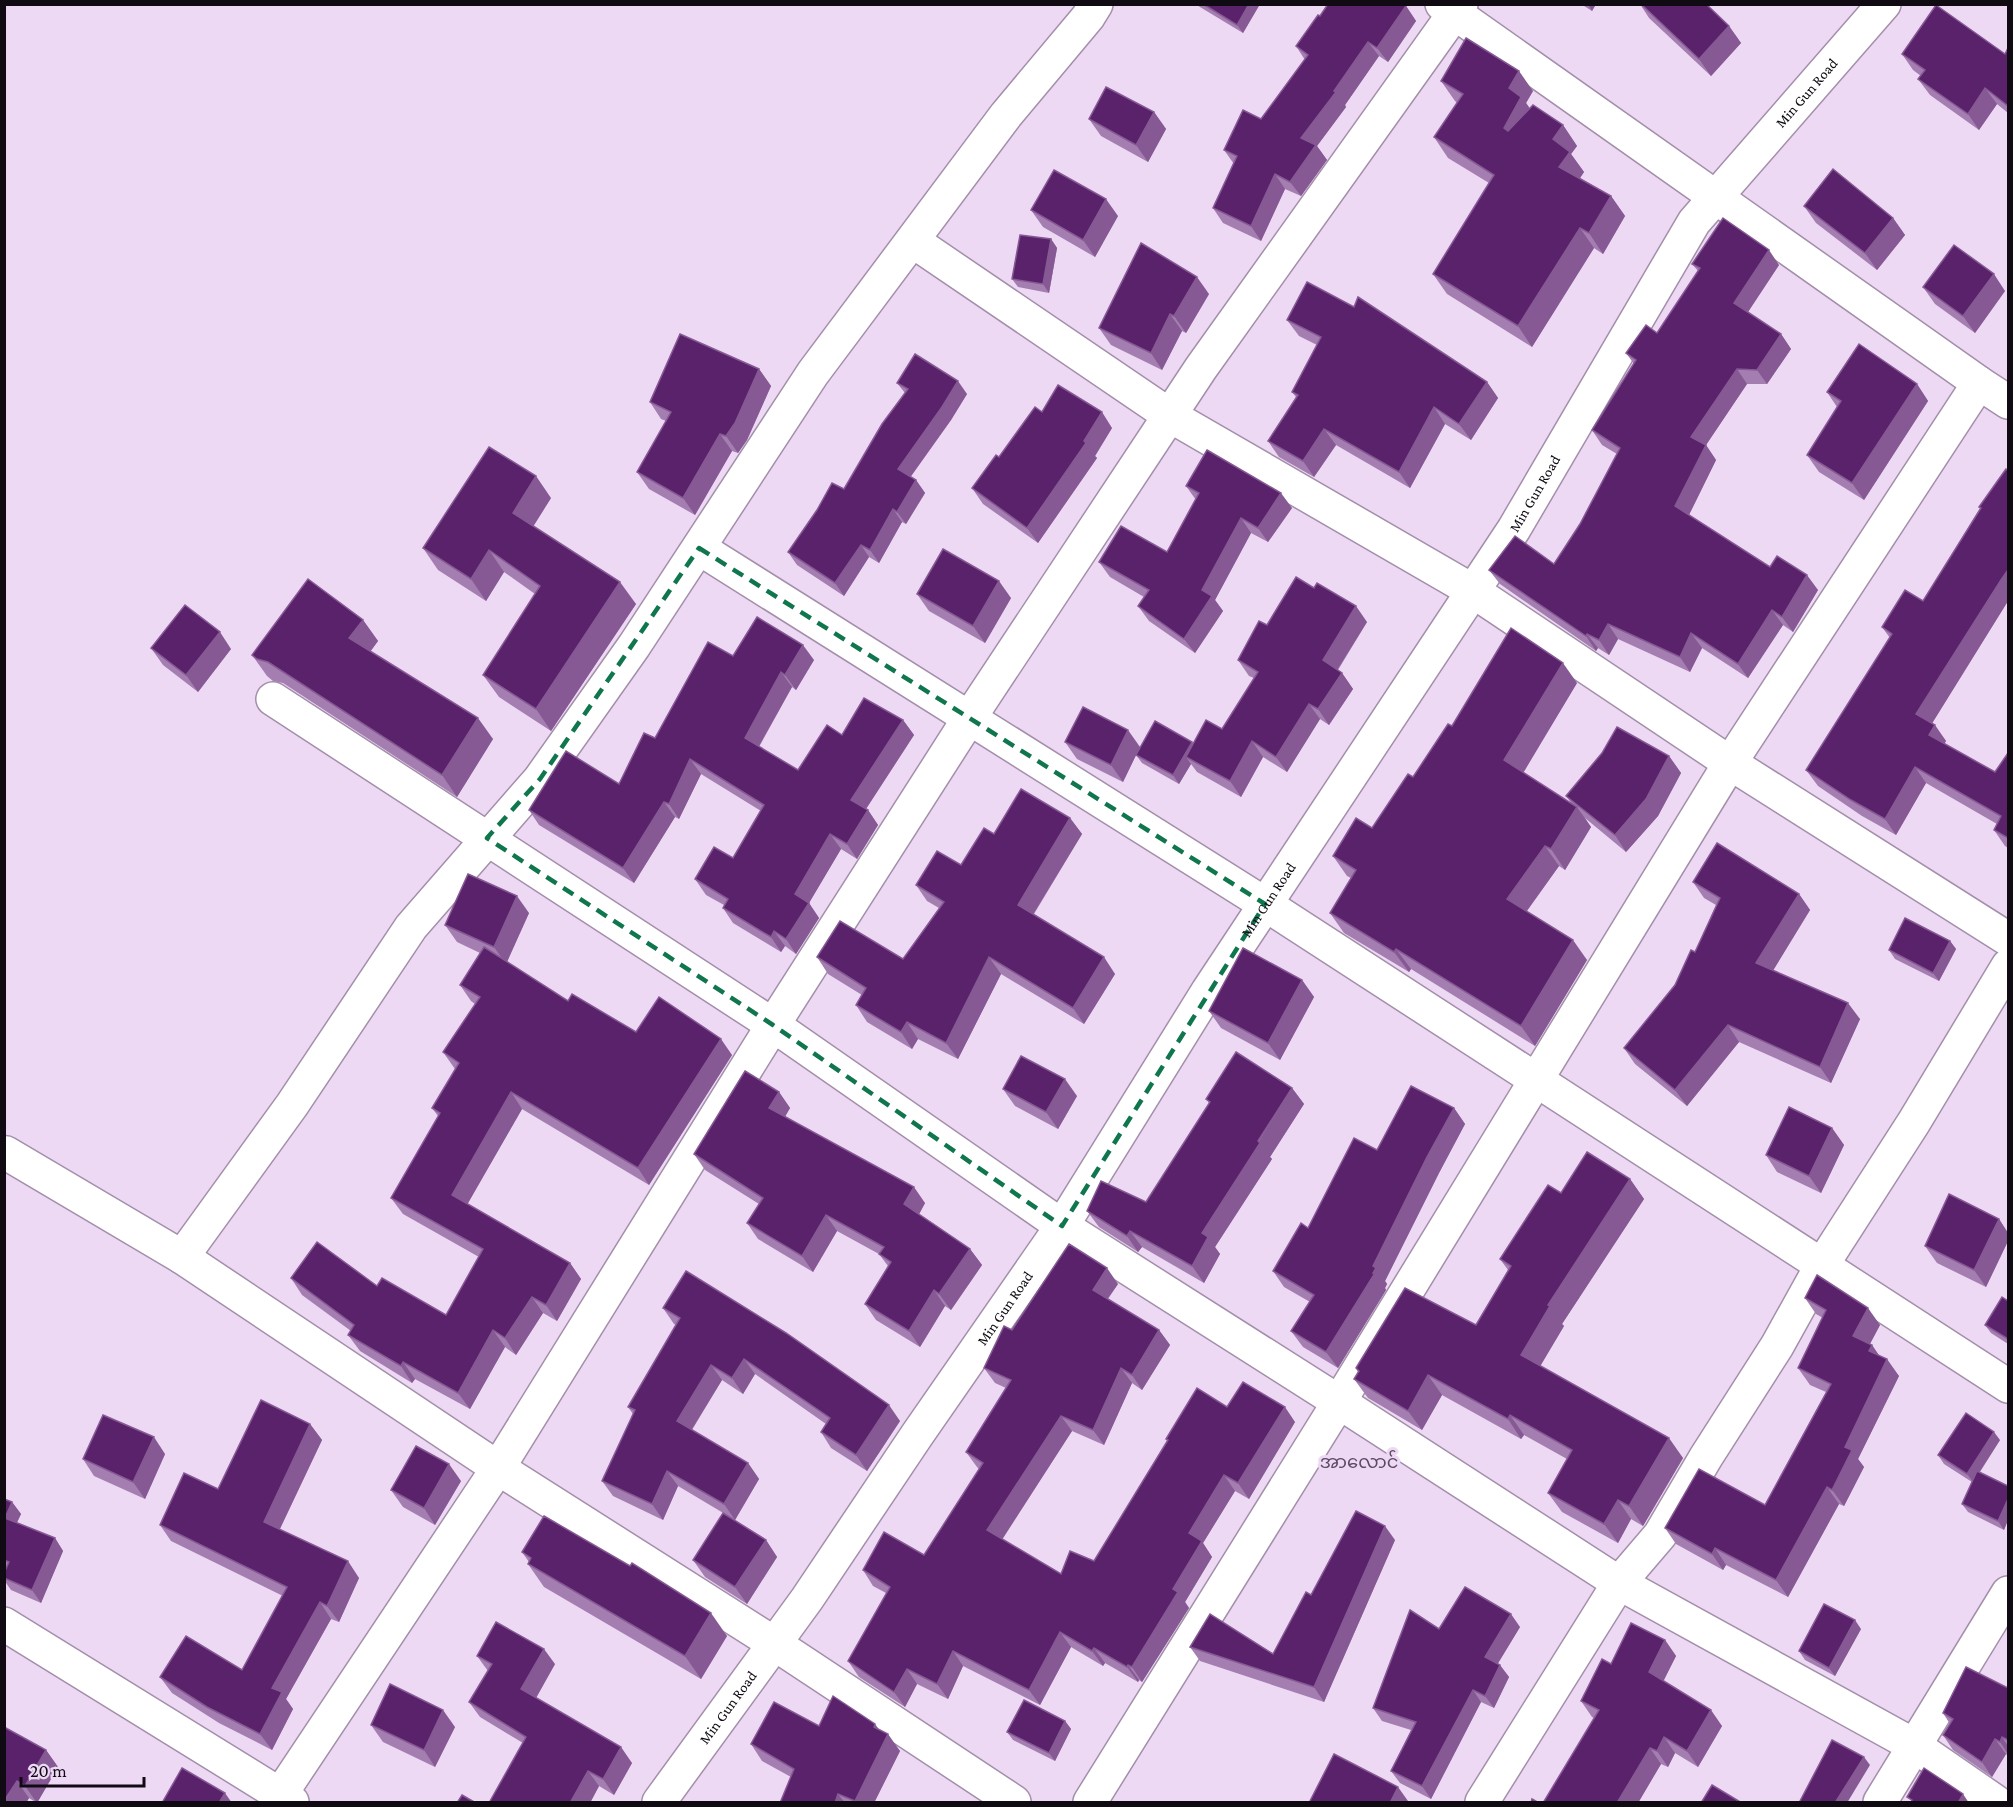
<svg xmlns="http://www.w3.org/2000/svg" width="2013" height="1807" viewBox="0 0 2013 1807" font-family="'Crimson Pro','Noto Sans Myanmar',serif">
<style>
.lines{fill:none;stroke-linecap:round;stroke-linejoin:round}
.minor-casing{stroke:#a38faa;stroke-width:36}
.minor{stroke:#fff;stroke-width:33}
.wall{fill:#a47eb0}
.shaded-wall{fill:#865994}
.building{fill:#59226a;stroke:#865994;stroke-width:1.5}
.marked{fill:none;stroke:#10764e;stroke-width:4.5;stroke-dasharray:12 8;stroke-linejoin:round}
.labels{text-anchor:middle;stroke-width:6;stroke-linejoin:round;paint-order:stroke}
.street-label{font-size:15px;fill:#100a13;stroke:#eed9f5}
.quarter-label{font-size:18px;fill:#5c4a62;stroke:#eed9f5}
</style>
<rect width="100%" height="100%" fill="#eed9f5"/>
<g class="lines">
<g class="minor-casing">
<g id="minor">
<path d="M1442 4 1979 383 2008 402"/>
<path d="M913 241 1169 415 1473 591 1730 763 2008 939"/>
<path d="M699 548 1265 904 2008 1386"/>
<path d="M273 699 773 1025 1062 1226 1339 1402 1619 1583 1915 1746 1996 1802"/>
<path d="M4 1154 6 1153 182 1257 292 1105 411 927 540 779 634 646 813 373 1006 115 1088 17 1096 4"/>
<path d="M182 1257 498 1468 775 1644 1014 1802"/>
<path d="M4 1624 292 1802"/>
<path d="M280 1795 498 1468 773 1025 970 717 1201 368 1461 4"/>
<path id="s1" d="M659 1802 807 1599 917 1435 1062 1226 1208 991 1514 529 1694 222 1884 4"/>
<path d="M1090 1802 1339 1402 1730 763 1979 383"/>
<path d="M1482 1802 1619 1583 1660 1535 1706 1457 1777 1346 1822 1265 1914 1122 2008 966"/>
<path d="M1880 1802 2008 1593"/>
</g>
</g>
<use href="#minor" class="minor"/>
</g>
<g class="wall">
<path d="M1195 4H1260L1243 33Z"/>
<path d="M1581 4H1596L1592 11Z"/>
<path d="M1640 4H1706L1729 26 1741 43 1711 76 1649 18Z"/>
<path d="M1406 6 1416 21 1388 62 1379 56 1345 105 1346 107 1317 146 1327 160 1301 196 1285 189 1261 241 1223 223 1213 208 1234 164 1224 150 1261 119 1305 60 1296 46 1320 16Z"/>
<path d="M2008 48V113L1997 104 1979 130 1930 95 1918 79 1921 76 1913 70 1902 54H2005Z"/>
<path d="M1441 81 1533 91 1526 103 1530 109 1563 125 1577 146 1571 154 1584 172 1580 178 1611 196 1625 216 1603 254 1594 248 1532 347 1447 294 1433 274 1489 183 1448 158 1434 137 1457 103 1455 101Z"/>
<path d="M1154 112 1166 129 1148 162 1101 136 1089 119Z"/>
<path d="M1804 206 1893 218 1905 235 1877 270 1816 223Z"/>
<path d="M1031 210 1118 216 1095 257 1043 227Z"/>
<path d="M1051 239 1057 248 1049 293 1018 287 1012 279Z"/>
<path d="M1692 264 1779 265 1748 312 1781 334 1791 349 1767 384H1747L1706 445 1716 460 1689 515 1770 567 1818 590 1793 632 1783 625 1748 678 1702 648 1690 672 1618 639 1609 655 1598 648 1596 651 1500 584 1489 570 1554 564 1580 524 1617 454 1602 445 1592 430 1634 364 1626 353 1657 333 1698 271Z"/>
<path d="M1923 287 2005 291 1975 333 1935 304Z"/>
<path d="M1209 294 1186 333 1182 331 1162 370 1111 345 1099 328Z"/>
<path d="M1287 320 1487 382 1498 398 1471 440 1445 424 1410 488 1336 445 1314 477 1279 457 1268 441 1296 397 1292 392 1317 345 1299 336Z"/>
<path d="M759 369 771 386 747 440 738 453 732 451 695 515 649 489 637 472 666 421 661 419 650 402Z"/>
<path d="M897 383 967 394 951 420 910 477 916 480 925 493 906 524 902 522 879 563 869 557 844 596 797 565 788 552 844 489 905 393Z"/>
<path d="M1917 384 1928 401 1864 500 1819 472 1807 455 1837 407 1827 392Z"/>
<path d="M1042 412 1112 428 1095 456 1097 458 1038 543 983 504 972 488 999 457Z"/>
<path d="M2006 469 2008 601 1932 723 1946 741 1944 744 1995 772 2008 753V848L2005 846 1994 830 1997 824 1926 783 1896 835 1862 816 1818 786 1806 770 1890 638 1882 627 1923 601 1980 508 1979 507Z"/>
<path d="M1186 486 1292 508 1268 542 1251 533 1215 600 1223 611 1195 653 1149 621 1138 606 1144 597 1110 577 1099 562 1167 552 1196 500Z"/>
<path d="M551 498 533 526 636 604 551 731 499 697 483 675 535 594 504 572 486 601 438 570 423 548Z"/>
<path d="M917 594 1011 598 985 643 929 611Z"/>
<path d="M363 620 378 641 370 652 493 739 457 797 283 683 273 681 267 676 252 655Z"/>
<path d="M1367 622 1338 670 1342 673 1353 689 1329 725 1320 719 1287 772 1263 757 1241 797 1197 772 1191 764 1179 784 1142 763 1136 755 1123 782 1077 759 1065 742 1140 747 1193 743 1222 729 1254 678 1249 676 1238 660 1267 625Z"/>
<path d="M151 648 231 649 198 692 163 665Z"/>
<path d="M733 656 814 660 796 690 792 687 759 747 798 770 842 735 903 720 914 735 866 809 868 810 878 825 857 859 841 849 809 903 819 918 796 954 785 946 781 952 733 923 723 908 724 905 706 895 695 879 733 858 761 811 701 774 679 819 675 817 634 883 539 825 529 810 619 784 655 738Z"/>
<path d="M1577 683 1523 772 1572 804 1566 796 1669 756 1681 773 1658 816 1626 852 1585 818 1591 827 1565 870 1559 866 1527 911 1587 960 1535 1046 1411 969 1409 972 1344 933 1330 913 1351 878 1347 876 1333 856 1372 828 1413 777 1452 726Z"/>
<path d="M1070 818 1082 834 1034 914 1115 974 1084 1024 1001 974 958 1059 918 1039 912 1049 867 1022 856 1005 862 995 828 974 817 957 903 959 939 908 927 901 916 885 961 865 994 834Z"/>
<path d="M1693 882 1799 894 1810 910 1773 970 1860 1019 1831 1083 1739 1042 1687 1106 1635 1064 1624 1048 1675 985 1695 952 1716 905 1704 898Z"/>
<path d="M529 913 507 962 568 1001 636 1032 732 1055 649 1185 522 1109 467 1204 570 1263 581 1279 557 1321 543 1313 516 1355 505 1347 470 1409 415 1379 412 1383 360 1351 348 1335 351 1331 302 1295 291 1278 377 1286 446 1315 479 1257 403 1214 391 1198 438 1116 432 1108 455 1069 443 1052 475 1004 471 1001 460 985 480 953 457 942 445 925Z"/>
<path d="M1950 941 1956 949 1939 981 1895 959 1889 950Z"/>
<path d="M1302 980 1314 997 1280 1060 1221 1028 1209 1011Z"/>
<path d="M1292 1088 1304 1104 1270 1157 1272 1159 1215 1247 1220 1254 1204 1283 1142 1247 1138 1252 1099 1227 1087 1211 1146 1202 1209 1103 1206 1099Z"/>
<path d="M1003 1089 1077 1096 1058 1129 1015 1106Z"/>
<path d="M779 1092 790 1108 785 1116 925 1203 919 1214 970 1249 982 1265 951 1310 945 1306 920 1347 876 1320 865 1304 888 1266 879 1254 837 1231 813 1272 758 1239 747 1223 759 1204 705 1170 694 1154Z"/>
<path d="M1454 1108 1465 1124 1439 1173 1385 1281 1387 1284 1385 1288 1386 1290 1338 1368 1303 1347 1291 1331 1310 1302 1284 1287 1273 1271 1308 1228 1377 1150Z"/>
<path d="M1832 1128 1844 1145 1821 1193 1777 1172 1766 1155Z"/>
<path d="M1630 1179 1644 1199 1562 1324 1564 1326 1540 1366 1683 1458 1643 1526 1631 1519 1618 1543 1562 1512 1548 1493 1567 1459 1524 1435 1521 1439 1442 1395 1422 1430 1368 1398 1354 1379 1358 1372 1356 1368 1476 1325 1508 1270 1500 1259 1561 1193Z"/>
<path d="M1999 1219 2008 1233V1241L1986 1287 1937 1263 1925 1246Z"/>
<path d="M1118 1284 1108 1299 1159 1330 1170 1345 1142 1390 1132 1383 1104 1445 1072 1431 1002 1539 1061 1574 1094 1561 1167 1441 1166 1439 1227 1407 1295 1422 1249 1499 1235 1491 1203 1543 1212 1557 1185 1602 1189 1608 1142 1682 1139 1680 1138 1682 1105 1663 1103 1666 1071 1647 1040 1705 963 1666 948 1699 917 1684 905 1707 859 1677 848 1661 886 1593 873 1586 863 1570 924 1555 979 1469 977 1467 966 1452 1006 1388 995 1383 984 1368 1012 1330Z"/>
<path d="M1805 1298 1880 1325 1870 1344 1872 1345 1879 1356 1899 1376 1858 1459 1864 1467 1844 1506 1839 1504 1788 1597 1726 1565 1723 1570 1676 1544 1665 1528 1765 1505 1826 1392 1810 1385 1798 1368 1823 1318 1816 1314Z"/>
<path d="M2008 1301V1344L1991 1333 1985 1325Z"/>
<path d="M663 1308 900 1421 867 1471 831 1448 821 1432 826 1424 755 1374 743 1394 722 1380 692 1430 748 1463 759 1479 735 1520 678 1486 663 1520 613 1496 602 1481 633 1414 628 1407 676 1325 674 1324Z"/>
<path d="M310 1424 322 1440 280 1529 359 1578 339 1622 331 1619 286 1699 293 1709 272 1750 219 1723 172 1693 160 1677 242 1670 283 1596 171 1541 160 1525 218 1489Z"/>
<path d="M2000 1440 1980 1472 2008 1486V1520L2004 1530 1968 1512 1962 1504 1972 1482 1944 1464 1938 1455Z"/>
<path d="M165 1454 145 1499 94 1476 83 1459Z"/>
<path d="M461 1481 435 1525 403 1507 391 1490Z"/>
<path d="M4 1499 12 1502 21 1514 17 1523 55 1538 63 1551 41 1603 11 1590 4 1580V1573L6 1569 4 1568Z"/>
<path d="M766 1540 777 1557 747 1604 705 1577 693 1560Z"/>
<path d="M1395 1540 1324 1702 1200 1661 1190 1647 1273 1654 1311 1595Z"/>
<path d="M522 1552 727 1636 701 1679 544 1587 528 1564 529 1562Z"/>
<path d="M1520 1627 1498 1663 1509 1677 1494 1708 1481 1702 1431 1799 1400 1783 1391 1771 1411 1730 1382 1721 1373 1708 1439 1629Z"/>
<path d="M1861 1629 1835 1676 1805 1660 1799 1651Z"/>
<path d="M1665 1640 1676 1656 1663 1681 1722 1726 1698 1767 1675 1753 1668 1767 1661 1764 1638 1803H1543L1594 1718 1592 1717 1581 1701 1611 1664Z"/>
<path d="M477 1656 555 1664 536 1698 632 1763 614 1795 599 1786 590 1803H489L523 1743 480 1717 469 1702 488 1671Z"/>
<path d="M2008 1688V1756L2006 1754 1992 1777 1953 1750 1943 1735 1950 1724 1943 1713Z"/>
<path d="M1065 1721 1071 1729 1055 1761 1013 1740 1007 1732Z"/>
<path d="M371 1725 455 1727 435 1767 383 1742Z"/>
<path d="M819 1726 880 1730 900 1751 874 1803H780L791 1777 762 1761 751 1744Z"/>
<path d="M4 1727 46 1750 58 1767 37 1803 29 1798 26 1803H4Z"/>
</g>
<g class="shaded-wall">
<path d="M1249 4H1260L1243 33 1237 25Z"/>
<path d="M1588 4H1596L1592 11Z"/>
<path d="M1406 6 1416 21 1388 62 1377 48Z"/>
<path d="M1729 26 1741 43 1711 76 1699 59Z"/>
<path d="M1368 42 1379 56 1345 105 1346 107 1317 146 1327 160 1301 196 1290 182 1301 138Z"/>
<path d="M1519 71 1533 91 1526 103 1536 117 1519 149 1504 128 1509 88Z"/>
<path d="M1985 88 1997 104 1979 130 1968 114Z"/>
<path d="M1154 112 1166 129 1148 162 1136 145Z"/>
<path d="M1563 125 1577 146 1571 154 1584 172 1574 187 1559 167 1553 139Z"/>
<path d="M1275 174 1285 189 1261 241 1251 226Z"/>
<path d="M1611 196 1625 216 1603 254 1589 233Z"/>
<path d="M1106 199 1118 216 1095 257 1083 240Z"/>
<path d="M1893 218 1905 235 1877 270 1865 253Z"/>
<path d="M1580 228 1594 248 1532 347 1518 326Z"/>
<path d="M1051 239 1057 248 1049 293 1043 284Z"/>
<path d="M1769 250 1779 265 1744 318 1734 303Z"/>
<path d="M1994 274 2005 291 1975 333 1963 316Z"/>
<path d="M1197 277 1209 294 1186 333 1174 316Z"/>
<path d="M1170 314 1182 331 1162 370 1151 353Z"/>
<path d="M1781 334 1791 349 1767 384 1757 370Z"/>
<path d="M759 369 771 386 747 440 738 453 726 436Z"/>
<path d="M1737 369 1747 384 1706 445 1716 460 1686 521 1675 506 1691 437Z"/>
<path d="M958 381 967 394 951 420 907 482 898 469Z"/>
<path d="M1487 382 1498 398 1471 440 1459 424Z"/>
<path d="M1917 384 1928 401 1864 500 1852 483Z"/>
<path d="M1434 407 1445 424 1410 488 1399 472Z"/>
<path d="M1102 412 1112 428 1095 456 1097 458 1038 543 1027 528 1084 441Z"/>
<path d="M1324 429 1336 445 1314 477 1303 461Z"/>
<path d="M720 434 732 451 695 515 683 498Z"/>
<path d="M536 476 551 498 528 535 513 513Z"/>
<path d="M916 480 925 493 906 524 897 512Z"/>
<path d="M1281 493 1292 508 1268 542 1258 528Z"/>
<path d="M893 509 902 522 879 563 870 550Z"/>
<path d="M1241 518 1251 533 1215 600 1223 611 1195 653 1184 639 1202 590Z"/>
<path d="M861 545 869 557 844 596 835 583Z"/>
<path d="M489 550 504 572 486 601 471 579Z"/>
<path d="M2008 570V601L1928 730 1916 714 2001 580Z"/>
<path d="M1807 575 1818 590 1793 632 1782 617Z"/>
<path d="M999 581 1011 598 985 643 973 626Z"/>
<path d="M620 582 636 604 551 731 536 709Z"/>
<path d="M1356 606 1367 622 1334 675 1323 660Z"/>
<path d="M1772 610 1783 625 1748 678 1738 664Z"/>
<path d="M363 620 378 641 364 660 349 638Z"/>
<path d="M1608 624 1618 639 1609 655 1599 640Z"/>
<path d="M220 632 231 649 198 692 186 675Z"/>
<path d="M1691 633 1702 648 1690 672 1680 657Z"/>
<path d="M1587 634 1598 648 1596 651 1586 636Z"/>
<path d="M803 645 814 660 796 690 785 675Z"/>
<path d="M1563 663 1577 683 1519 780 1504 760Z"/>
<path d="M781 672 792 687 755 753 745 738Z"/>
<path d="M1342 673 1353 689 1329 725 1318 709Z"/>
<path d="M1309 704 1320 719 1287 772 1276 757Z"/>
<path d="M478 718 493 739 457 797 442 775Z"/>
<path d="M903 720 914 735 862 815 851 800Z"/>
<path d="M1935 725 1946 741 1940 751 1929 735Z"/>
<path d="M1128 730 1140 747 1123 782 1111 765Z"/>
<path d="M1252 741 1263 757 1241 797 1230 781Z"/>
<path d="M1192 742 1198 751 1186 757 1191 764 1179 784 1173 775Z"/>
<path d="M1669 756 1681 773 1658 816 1626 852 1615 835Z"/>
<path d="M690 759 701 774 679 819 669 804Z"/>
<path d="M1915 767 1926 783 1896 835 1885 819Z"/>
<path d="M664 802 675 817 634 883 623 868Z"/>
<path d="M1577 807 1591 827 1565 870 1551 849Z"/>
<path d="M868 810 878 825 857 859 847 844Z"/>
<path d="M1070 818 1082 834 1029 921 1018 905Z"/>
<path d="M830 834 841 849 809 903 819 918 796 954 786 939 795 894Z"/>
<path d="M1545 846 1559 866 1521 919 1507 899Z"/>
<path d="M1799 894 1810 910 1768 979 1756 963Z"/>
<path d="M517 896 529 913 506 964 494 947Z"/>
<path d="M774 931 785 946 781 952 771 937Z"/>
<path d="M1573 940 1587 960 1535 1046 1521 1026Z"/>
<path d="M1950 941 1956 949 1939 981 1933 973Z"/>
<path d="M1396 949 1411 969 1409 972 1394 952Z"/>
<path d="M989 957 1001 974 958 1059 946 1043Z"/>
<path d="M1104 957 1115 974 1084 1024 1073 1008Z"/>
<path d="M1302 980 1314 997 1280 1060 1268 1043Z"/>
<path d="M1848 1003 1860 1019 1831 1083 1820 1067Z"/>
<path d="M907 1022 918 1039 912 1049 901 1032Z"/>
<path d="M1728 1025 1739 1042 1687 1106 1675 1090Z"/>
<path d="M721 1039 732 1055 649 1185 638 1168Z"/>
<path d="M1065 1079 1077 1096 1058 1129 1046 1112Z"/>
<path d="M1292 1088 1304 1104 1270 1157 1272 1159 1215 1247 1220 1254 1204 1283 1192 1266 1202 1233Z"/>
<path d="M511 1092 522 1109 463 1212 452 1195Z"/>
<path d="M779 1092 790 1108 781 1124 769 1108Z"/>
<path d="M1454 1108 1465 1124 1439 1173 1385 1281 1387 1284 1385 1288 1386 1290 1338 1368 1326 1352 1373 1266 1427 1157Z"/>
<path d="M1832 1128 1844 1145 1821 1193 1809 1176Z"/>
<path d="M1630 1179 1644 1199 1562 1324 1564 1326 1535 1375 1521 1355 1548 1305Z"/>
<path d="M914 1187 925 1203 916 1220 904 1204Z"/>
<path d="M826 1215 837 1231 813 1272 802 1256Z"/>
<path d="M1999 1219 2008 1233V1241L1986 1287 1974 1270Z"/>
<path d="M1130 1231 1142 1247 1138 1252 1127 1236Z"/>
<path d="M970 1249 982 1265 951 1310 939 1294Z"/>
<path d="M570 1263 581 1279 557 1321 546 1305Z"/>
<path d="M1107 1268 1118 1284 1103 1305 1093 1290Z"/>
<path d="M934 1290 945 1306 920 1347 909 1331Z"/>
<path d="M532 1297 543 1313 516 1355 505 1338Z"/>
<path d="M1868 1308 1880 1325 1865 1353 1853 1336Z"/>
<path d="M493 1330 505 1347 470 1409 458 1393Z"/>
<path d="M1159 1330 1170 1345 1142 1390 1132 1375Z"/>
<path d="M1872 1345 1883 1361 1869 1351Z"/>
<path d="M744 1359 755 1374 743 1394 732 1378Z"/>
<path d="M1887 1359 1899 1376 1858 1459 1864 1467 1844 1506 1832 1490 1845 1447Z"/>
<path d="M403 1362 415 1379 412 1383 401 1366Z"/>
<path d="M711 1365 722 1380 687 1437 677 1421Z"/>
<path d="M1121 1368 1132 1383 1104 1445 1093 1430Z"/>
<path d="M1428 1375 1442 1395 1422 1430 1408 1411Z"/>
<path d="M889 1405 900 1421 867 1471 856 1455Z"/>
<path d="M1285 1407 1295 1422 1249 1499 1238 1483Z"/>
<path d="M1510 1415 1524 1435 1521 1439 1508 1419Z"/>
<path d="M1061 1416 1072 1431 998 1546 987 1530Z"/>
<path d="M310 1424 322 1440 275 1539 264 1522Z"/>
<path d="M1994 1432 2000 1440 1973 1482 1967 1474Z"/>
<path d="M154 1437 165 1454 145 1499 133 1482Z"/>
<path d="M1669 1438 1683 1458 1643 1526 1629 1506Z"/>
<path d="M748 1463 759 1479 735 1520 724 1504Z"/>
<path d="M449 1464 461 1481 435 1525 424 1508Z"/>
<path d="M667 1471 678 1486 663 1520 652 1504Z"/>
<path d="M1224 1475 1235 1491 1203 1543 1212 1557 1185 1602 1189 1608 1142 1682 1132 1667 1173 1589 1189 1533Z"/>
<path d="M1827 1487 1839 1504 1788 1597 1776 1580Z"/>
<path d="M2008 1499V1520L2004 1530 1998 1521Z"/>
<path d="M1618 1500 1631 1519 1618 1543 1604 1524Z"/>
<path d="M12 1502 21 1514 13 1530 5 1518Z"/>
<path d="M1385 1526 1395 1540 1324 1702 1314 1687Z"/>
<path d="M55 1538 63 1551 41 1603 32 1590Z"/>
<path d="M766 1540 777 1557 747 1604 735 1587Z"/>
<path d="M1715 1548 1726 1565 1723 1570 1712 1554Z"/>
<path d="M348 1561 359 1578 339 1622 327 1606Z"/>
<path d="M320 1602 331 1619 286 1699 293 1709 272 1750 260 1734 272 1688Z"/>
<path d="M711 1613 727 1636 701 1679 685 1656Z"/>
<path d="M1511 1614 1520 1627 1494 1670 1485 1657Z"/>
<path d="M1855 1620 1861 1629 1835 1676 1829 1668Z"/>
<path d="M1060 1632 1071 1647 1040 1705 1029 1690Z"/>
<path d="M1665 1640 1676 1656 1660 1688 1649 1672Z"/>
<path d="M1094 1648 1105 1663 1103 1666 1092 1651Z"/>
<path d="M544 1649 555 1664 532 1705 521 1689Z"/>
<path d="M953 1651 963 1666 948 1699 937 1684Z"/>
<path d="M1128 1665 1139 1680 1138 1682 1127 1667Z"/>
<path d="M1500 1665 1509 1677 1494 1708 1485 1696Z"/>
<path d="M907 1669 917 1684 905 1707 894 1692Z"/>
<path d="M1473 1690 1481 1702 1431 1799 1422 1786Z"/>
<path d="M443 1710 455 1727 435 1767 424 1750Z"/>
<path d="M1711 1710 1722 1726 1698 1767 1687 1751Z"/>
<path d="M1065 1721 1071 1729 1055 1761 1049 1753Z"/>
<path d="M875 1724 886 1739 888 1734 900 1751 874 1803H856L855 1801 874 1727Z"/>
<path d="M1664 1737 1675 1753 1668 1767 1657 1751Z"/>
<path d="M2002 1737 2008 1746V1754L2000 1742Z"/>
<path d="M1995 1739 2006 1754 1992 1777 1982 1762Z"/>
<path d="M621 1747 632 1763 614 1795 603 1779Z"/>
<path d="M1650 1748 1661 1764 1638 1803H1617Z"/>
<path d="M46 1750 58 1767 37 1803 25 1786Z"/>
<path d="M1864 1757 1870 1765 1847 1803H1835Z"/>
<path d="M588 1771 599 1786 590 1803H570Z"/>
<path d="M17 1781 29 1798 26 1803H4Z"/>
<path d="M1398 1787 1408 1801 1407 1803H1390Z"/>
<path d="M225 1793 232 1803H219Z"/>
<path d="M838 1794 845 1803H835Z"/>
<path d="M1963 1794 1969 1803H1958Z"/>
</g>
<g class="building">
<path d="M1203 4H1249L1237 25Z"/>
<path d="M1328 4H1403L1406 6 1377 48 1368 42 1334 91 1336 92 1301 138 1316 145 1290 182 1275 174 1251 226 1213 208 1237 156 1224 150 1243 110 1261 119 1308 55 1296 46 1318 15 1320 16Z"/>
<path d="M1641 4H1706L1729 26 1699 59Z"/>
<path d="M1936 5 2005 54 2008 48V106L1985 88 1968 114 1918 79 1925 70 1902 54Z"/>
<path d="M1466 38 1519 71 1509 88 1521 97 1504 128 1508 131 1533 105 1563 125 1553 139 1570 152 1559 167 1611 196 1589 233 1580 228 1518 326 1433 274 1494 175 1434 137 1463 94 1441 81Z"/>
<path d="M1106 87 1154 112 1136 145 1089 119Z"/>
<path d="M1833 169 1893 218 1865 253 1804 206Z"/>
<path d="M1054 170 1106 199 1083 240 1031 210Z"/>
<path d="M1723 218 1769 250 1734 303 1781 334 1757 370 1737 369 1691 437 1706 445 1675 506 1770 567 1777 556 1807 575 1782 617 1772 610 1738 664 1691 633 1680 657 1608 624 1599 640 1587 634 1586 636 1489 570 1515 536 1554 564 1580 524 1620 448 1592 430 1636 360 1626 353 1646 325 1657 333 1700 268 1692 264Z"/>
<path d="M1020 235 1051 239 1043 284 1012 279Z"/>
<path d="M1141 243 1197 277 1174 316 1170 314 1151 353 1099 328Z"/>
<path d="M1954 245 1994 274 1963 316 1923 287Z"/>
<path d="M1307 282 1354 307 1358 297 1487 382 1459 424 1434 407 1399 472 1324 429 1303 461 1268 441 1298 395 1292 392 1321 337 1287 320Z"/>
<path d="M680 334 759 369 735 423 726 436 720 434 683 498 637 472 671 412 650 402Z"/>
<path d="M1859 344 1917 384 1852 483 1807 455 1841 401 1827 392Z"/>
<path d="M915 354 958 381 942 407 898 469 916 480 897 512 893 509 870 550 861 545 835 583 788 552 817 510 832 483 844 489 882 424 908 389 897 383Z"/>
<path d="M1058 385 1102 412 1084 441 1086 443 1027 528 972 488 996 455 999 457 1035 407 1042 412Z"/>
<path d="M489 447 536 476 513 513 620 582 536 709 483 675 540 586 489 550 471 579 423 548Z"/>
<path d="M1207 450 1281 493 1258 528 1241 518 1202 590 1212 596 1184 639 1138 606 1149 590 1099 562 1121 526 1167 552 1199 493 1186 486Z"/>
<path d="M2006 469 2008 471V570L2001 580 1916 714 1935 725 1929 735 1995 772 2008 753V838L1994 830 2001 816 1915 767 1885 819 1851 800 1806 770 1892 634 1882 627 1905 590 1923 601 1981 508 1979 507Z"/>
<path d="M943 549 999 581 973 626 917 594Z"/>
<path d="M1296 577 1314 588 1317 583 1356 606 1323 660 1342 673 1318 709 1309 704 1276 757 1252 741 1230 781 1186 757 1206 720 1222 729 1258 672 1238 660 1259 621 1267 625Z"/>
<path d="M308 579 363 620 349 638 478 718 442 775 268 662 257 659 252 655Z"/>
<path d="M185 605 220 632 186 675 151 648Z"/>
<path d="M757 617 803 645 785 675 781 672 745 738 798 770 827 725 842 735 864 698 903 720 851 800 868 810 847 844 830 834 795 894 809 903 786 939 774 931 771 937 723 908 728 899 695 879 714 847 733 858 764 805 690 759 669 804 664 802 623 868 529 810 566 751 619 784 644 733 655 738 708 642 733 656Z"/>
<path d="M1511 628 1563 663 1504 760 1577 807 1551 849 1545 846 1507 899 1573 940 1521 1026 1396 949 1394 952 1330 913 1356 870 1333 856 1356 818 1372 828 1408 774 1413 777 1448 724 1452 726Z"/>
<path d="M1083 707 1128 730 1111 765 1065 742Z"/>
<path d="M1155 721 1192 742 1173 775 1136 755Z"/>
<path d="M1617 727 1669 756 1646 799 1615 835 1566 796 1602 753Z"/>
<path d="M1021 789 1070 818 1018 905 1104 957 1073 1008 989 957 946 1043 907 1022 901 1032 856 1005 866 988 817 957 840 921 903 959 944 902 916 885 937 851 961 865 984 828 994 834Z"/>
<path d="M1717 843 1799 894 1756 963 1848 1003 1820 1067 1728 1025 1675 1090 1624 1048 1675 985 1691 950 1695 952 1720 898 1693 882Z"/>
<path d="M468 874 517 896 494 947 445 925Z"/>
<path d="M1905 918 1950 941 1933 973 1889 950Z"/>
<path d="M484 947 568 1001 572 994 636 1032 659 997 721 1039 638 1168 511 1092 452 1195 570 1263 546 1305 532 1297 505 1338 493 1330 458 1393 403 1362 401 1366 348 1335 354 1325 291 1278 317 1242 377 1286 382 1278 446 1315 483 1249 391 1198 440 1113 432 1108 459 1063 443 1052 480 997 460 985Z"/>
<path d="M1243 948 1302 980 1268 1043 1209 1011Z"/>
<path d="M1236 1052 1292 1088 1258 1141 1260 1143 1202 1233 1208 1237 1192 1266 1130 1231 1127 1236 1087 1211 1101 1181 1146 1202 1210 1102 1206 1099Z"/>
<path d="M1021 1056 1065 1079 1046 1112 1003 1089Z"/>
<path d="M745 1071 779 1092 769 1108 914 1187 904 1204 970 1249 939 1294 934 1290 909 1331 865 1304 891 1262 879 1254 884 1247 826 1215 802 1256 747 1223 763 1198 694 1154Z"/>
<path d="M1411 1086 1454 1108 1427 1157 1373 1266 1376 1268 1373 1273H1375L1326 1352 1291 1331 1314 1295 1273 1271 1301 1223 1308 1228 1354 1138 1377 1150Z"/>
<path d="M1789 1107 1832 1128 1809 1176 1766 1155Z"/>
<path d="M1587 1152 1630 1179 1548 1305 1550 1306 1521 1355 1669 1438 1629 1506 1618 1500 1604 1524 1548 1493 1572 1450 1510 1415 1508 1419 1428 1375 1408 1411 1354 1379 1359 1371 1356 1368 1405 1288 1476 1325 1511 1266 1500 1259 1548 1185 1561 1193Z"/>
<path d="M1949 1194 1999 1219 1974 1270 1925 1246Z"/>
<path d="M1069 1244 1107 1268 1093 1290 1159 1330 1132 1375 1121 1368 1093 1430 1061 1416 987 1530 1061 1574 1070 1551 1094 1561 1168 1440 1166 1439 1197 1388 1227 1407 1243 1382 1285 1407 1238 1483 1224 1475 1189 1533 1202 1541 1173 1589 1178 1592 1132 1667 1128 1665 1127 1667 1094 1648 1092 1651 1060 1632 1029 1690 953 1651 937 1684 907 1669 894 1692 848 1661 890 1587 863 1570 884 1532 924 1555 983 1463 966 1452 1011 1380 984 1368 1004 1326 1012 1330Z"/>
<path d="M686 1271 786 1333 889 1405 856 1455 821 1432 830 1418 744 1359 732 1378 711 1365 677 1421 748 1463 724 1504 667 1471 652 1504 602 1481 635 1410 628 1407 680 1318 663 1308Z"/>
<path d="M1817 1275 1868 1308 1853 1336 1872 1345 1869 1351 1887 1359 1845 1447 1852 1450 1832 1490 1827 1487 1776 1580 1715 1548 1712 1554 1665 1528 1699 1469 1765 1505 1831 1384 1798 1368 1826 1310 1805 1298Z"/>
<path d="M2002 1297 2008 1301V1339L1985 1325Z"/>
<path d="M261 1400 310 1424 264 1522 348 1561 327 1606 320 1602 272 1688 282 1692 260 1734 207 1707 160 1677 186 1636 242 1670 287 1587 160 1525 184 1473 218 1489Z"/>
<path d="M1966 1413 1994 1432 1967 1474 1938 1455Z"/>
<path d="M103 1415 154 1437 133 1482 83 1459Z"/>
<path d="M416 1446 449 1464 424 1508 391 1490Z"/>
<path d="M1977 1471 2008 1486V1499L1998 1521 1962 1504Z"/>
<path d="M4 1499 12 1502 5 1518 55 1538 32 1590 4 1578V1573L9 1562 4 1560Z"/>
<path d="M1356 1511 1385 1526 1314 1687 1190 1647 1210 1614 1273 1654 1306 1592 1311 1595Z"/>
<path d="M723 1513 766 1540 735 1587 693 1560Z"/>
<path d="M544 1516 630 1566 632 1563 711 1613 685 1656 528 1564 531 1558 522 1552Z"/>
<path d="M1465 1587 1511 1614 1485 1657 1500 1665 1485 1696 1473 1690 1422 1786 1391 1771 1416 1722 1373 1708 1410 1610 1439 1629Z"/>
<path d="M1824 1604 1855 1620 1829 1668 1799 1651Z"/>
<path d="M496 1622 544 1649 521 1689 621 1747 603 1779 588 1771 570 1803H489L526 1737 469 1702 492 1664 477 1656Z"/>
<path d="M1631 1623 1665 1640 1649 1672 1711 1710 1687 1751 1664 1737 1657 1751 1650 1748 1617 1803H1543L1599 1710 1581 1701 1602 1659 1611 1664Z"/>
<path d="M1966 1667 2008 1688V1740L2002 1737 2000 1742 1995 1739 1982 1762 1943 1735 1953 1719 1943 1713Z"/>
<path d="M390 1684 443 1710 424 1750 371 1725Z"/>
<path d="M833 1696 875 1724 874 1727 888 1734 855 1801 838 1794 835 1803H780L794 1769 751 1744 774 1702 819 1726Z"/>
<path d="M1024 1700 1065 1721 1049 1753 1007 1732Z"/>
<path d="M4 1727 46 1750 25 1786 17 1781 4 1801Z"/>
<path d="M1832 1740 1864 1757 1835 1803H1799Z"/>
<path d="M1334 1754 1398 1787 1390 1803H1309Z"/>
<path d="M182 1768 225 1793 219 1803H162Z"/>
<path d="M1924 1768 1963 1794 1958 1803H1911L1912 1800 1907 1797Z"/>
<path d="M1712 1785 1742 1803H1701Z"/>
<path d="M462 1795 476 1803H457Z"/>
<path d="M1532 1799 1539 1803H1531Z"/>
</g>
<path class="marked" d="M699 548 1265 904 1062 1226 773 1025 487 838 540 779Z"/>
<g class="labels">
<g class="street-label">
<text dy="5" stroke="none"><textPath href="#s1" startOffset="2061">Min Gun Road</textPath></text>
<text dy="5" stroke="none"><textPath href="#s1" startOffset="1575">Min Gun Road</textPath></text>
<text dy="5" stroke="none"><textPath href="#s1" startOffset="1089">Min Gun Road</textPath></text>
<text dy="5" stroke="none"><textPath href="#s1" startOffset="603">Min Gun Road</textPath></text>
<text dy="5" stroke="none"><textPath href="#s1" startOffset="117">Min Gun Road</textPath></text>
</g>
<g class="quarter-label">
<text x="1359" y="1468">အာလောင်</text>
</g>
</g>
<rect width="2013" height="1807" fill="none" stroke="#100a13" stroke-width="12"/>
<path d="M21 1777v9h123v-9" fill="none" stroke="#100a13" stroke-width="3"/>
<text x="30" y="1777" font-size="18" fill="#100a13" stroke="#eed9f5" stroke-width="4.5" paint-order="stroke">20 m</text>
</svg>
